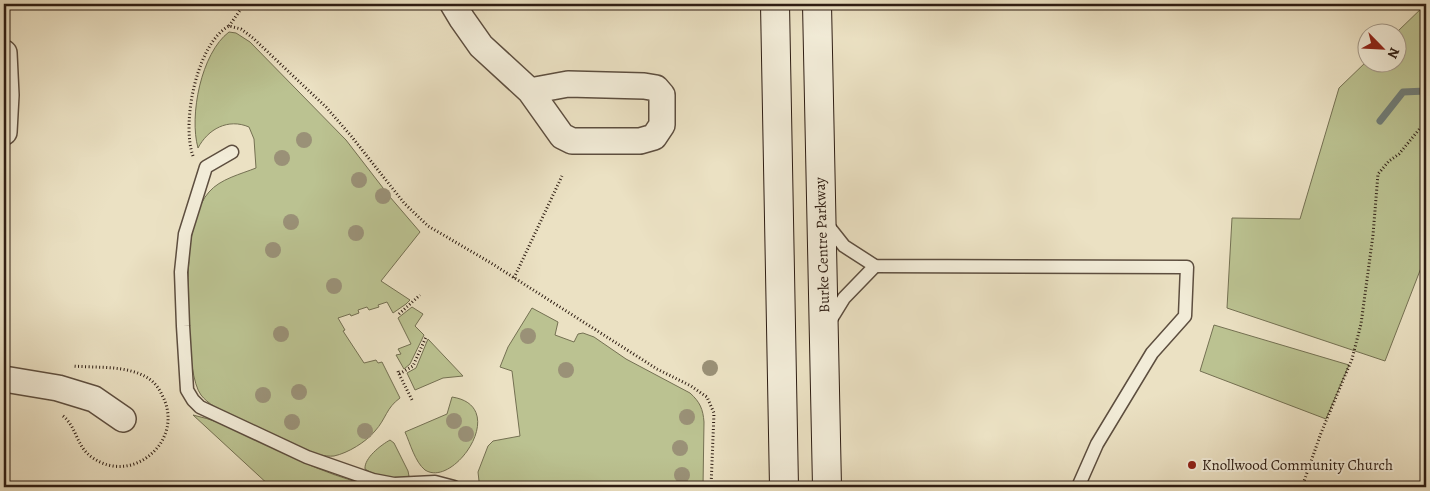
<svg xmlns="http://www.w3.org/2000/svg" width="1430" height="491" viewBox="0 0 1430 491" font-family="Alegreya,serif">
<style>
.green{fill:#bbc291;stroke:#747052}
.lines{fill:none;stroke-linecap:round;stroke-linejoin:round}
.stream{stroke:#6f7c77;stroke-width:7}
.service-casing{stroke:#5d4e3f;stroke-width:15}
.minor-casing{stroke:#5d4e3f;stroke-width:28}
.secondary-casing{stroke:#2e1d13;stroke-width:30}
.path{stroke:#2e1d13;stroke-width:3;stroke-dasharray:1 2.5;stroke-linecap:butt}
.service{stroke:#f2ecd8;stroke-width:12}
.minor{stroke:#f2ecd8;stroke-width:25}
.secondary{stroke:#f2ecd8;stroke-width:28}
.tree{fill:#9a9177}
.poi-dot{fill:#8f2418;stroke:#f2ecd8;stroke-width:2}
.labels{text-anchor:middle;stroke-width:4;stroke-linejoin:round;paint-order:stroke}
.street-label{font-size:15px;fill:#2e1d13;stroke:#f2ecd8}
.poi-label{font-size:15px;fill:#2e1d13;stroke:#f2ecd8;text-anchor:start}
</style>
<rect width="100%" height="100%" fill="#ebe1c3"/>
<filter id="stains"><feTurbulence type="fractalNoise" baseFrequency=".004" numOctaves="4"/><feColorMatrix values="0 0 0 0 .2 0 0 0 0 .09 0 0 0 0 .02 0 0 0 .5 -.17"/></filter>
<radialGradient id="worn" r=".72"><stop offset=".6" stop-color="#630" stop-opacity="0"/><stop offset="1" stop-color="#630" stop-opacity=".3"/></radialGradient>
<g class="green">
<path d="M1426 4V255L1385 361 1227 308 1232 218 1300 219 1339 88 1367 61 1368 62H1398L1397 32Z"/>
<path d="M229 32 236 33 250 42 346 140 390 197 420 232 381 281 410 300 406 304 393 313 387 302 378 305 379 307 369 310 367 307 358 310 359 313 351 316 350 314 338 318 345 330 343 331 364 363 376 360 378 363 382 362 400 398C386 408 386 419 375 431 366 442 348 453 334 456 316 458 285 442 270 433 250 422 214 412 201 395 185 374 187 273 190 245 193 229 197 205 209 192 220 179 241 174 256 168L254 139 249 127C228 118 208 129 198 148 189 116 201 53 229 32Z"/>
<path d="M412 307 423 314 415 326 424 335 410 364 404 369 396 355 401 354 398 349 411 344 398 318Z"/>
<path d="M532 308 558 322 555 335 574 342 578 334 583 333 594 337 626 359 690 393C700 402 703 409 704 422L703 487H484L479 481 478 472 488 446 493 441 520 436 512 371 500 367 508 347Z"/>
<path d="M1214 325 1349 365 1326 419 1200 371Z"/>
<path d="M428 339 463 376 443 378 415 390 407 373 416 368Z"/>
<path d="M452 397C511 406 454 489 425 470 415 462 410 443 405 432L447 414Z"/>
<path d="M193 415C230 423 264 444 298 460 322 471 348 480 374 487H271Z"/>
<path d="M390 440 394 443 408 471 409 476C398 481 375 476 365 469 364 458 381 445 390 440Z"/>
</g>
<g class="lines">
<path class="stream" d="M1380 121 1403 92 1426 91"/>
<g class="service-casing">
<g id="service">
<path d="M232 152 206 167 185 234 181 272 183 326 187 390 193 400 200 407 307 457 373 480 394 484 435 482 454 487"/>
<path d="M825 222 844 246 875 266 1187 267 1185 316 1152 353 1097 444 1078 487"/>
<path d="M828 324 844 298 875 266"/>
</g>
</g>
<g class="minor-casing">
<g id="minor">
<path d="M453 4 462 19 481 46 530 91 562 136 572 141H640L654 137 662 125V95L656 88 644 86 568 84 530 91"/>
<path d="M4 53 6 95 4 132"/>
<path d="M4 379 58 388 94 399 123 419"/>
</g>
</g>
<g class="secondary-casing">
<g id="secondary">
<path d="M775 4 784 487"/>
<path d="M817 4 827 487"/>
</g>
</g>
<g class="path">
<path d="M229 26 241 9 252 4"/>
<path d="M193 156C181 123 197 43 229 26L241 29 253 38 326 107 352 137 404 203 428 226 491 263 657 369 691 386 707 397 714 413 711 487"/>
<path d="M514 278 562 176"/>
<path d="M399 314 420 295"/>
<path d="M398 371 399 374 413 366 426 337"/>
<path d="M399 374 413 402"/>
<path d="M63 416C77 427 76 447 93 458 134 486 186 439 162 395 159 388 154 382 148 378 127 365 97 368 73 366"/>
<path d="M1302 487 1321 433 1352 359 1361 324 1373 235 1378 174 1389 161 1399 154 1426 121"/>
</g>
<use href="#service" class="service"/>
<use href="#minor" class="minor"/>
<use href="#secondary" class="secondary"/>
</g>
<g class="tree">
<circle cx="304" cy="140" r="8"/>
<circle cx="282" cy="158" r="8"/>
<circle cx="359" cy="180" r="8"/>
<circle cx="383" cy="196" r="8"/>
<circle cx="291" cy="222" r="8"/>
<circle cx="356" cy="233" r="8"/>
<circle cx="273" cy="250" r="8"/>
<circle cx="334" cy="286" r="8"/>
<circle cx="281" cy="334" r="8"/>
<circle cx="528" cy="336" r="8"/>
<circle cx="710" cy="368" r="8"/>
<circle cx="566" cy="370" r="8"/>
<circle cx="299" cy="392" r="8"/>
<circle cx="263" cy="395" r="8"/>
<circle cx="687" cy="417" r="8"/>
<circle cx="454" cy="421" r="8"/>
<circle cx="292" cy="422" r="8"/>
<circle cx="365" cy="431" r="8"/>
<circle cx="466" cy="434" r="8"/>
<circle cx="680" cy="448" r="8"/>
<circle cx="682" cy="475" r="8"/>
</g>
<circle class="poi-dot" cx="1192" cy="465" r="5"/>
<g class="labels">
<g class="street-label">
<text transform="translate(822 245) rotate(-92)" y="5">Burke Centre Parkway</text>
</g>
<g class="poi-label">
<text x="1202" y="470">Knollwood Community Church</text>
</g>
</g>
<rect width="1430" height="491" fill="none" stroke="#ebe1c3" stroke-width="20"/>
<rect x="5" y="5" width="1420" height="481" fill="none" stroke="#2e1d13" stroke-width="2.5"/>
<rect x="10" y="10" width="1410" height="471" fill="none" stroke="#2e1d13"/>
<g transform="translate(1382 48) rotate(114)"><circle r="24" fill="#f2ecd8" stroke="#a49989"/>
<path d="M0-4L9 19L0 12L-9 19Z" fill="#8f2418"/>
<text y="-8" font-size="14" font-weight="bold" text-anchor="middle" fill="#2e1d13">N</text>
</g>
<rect width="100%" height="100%" filter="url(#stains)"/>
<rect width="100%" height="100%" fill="url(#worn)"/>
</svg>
